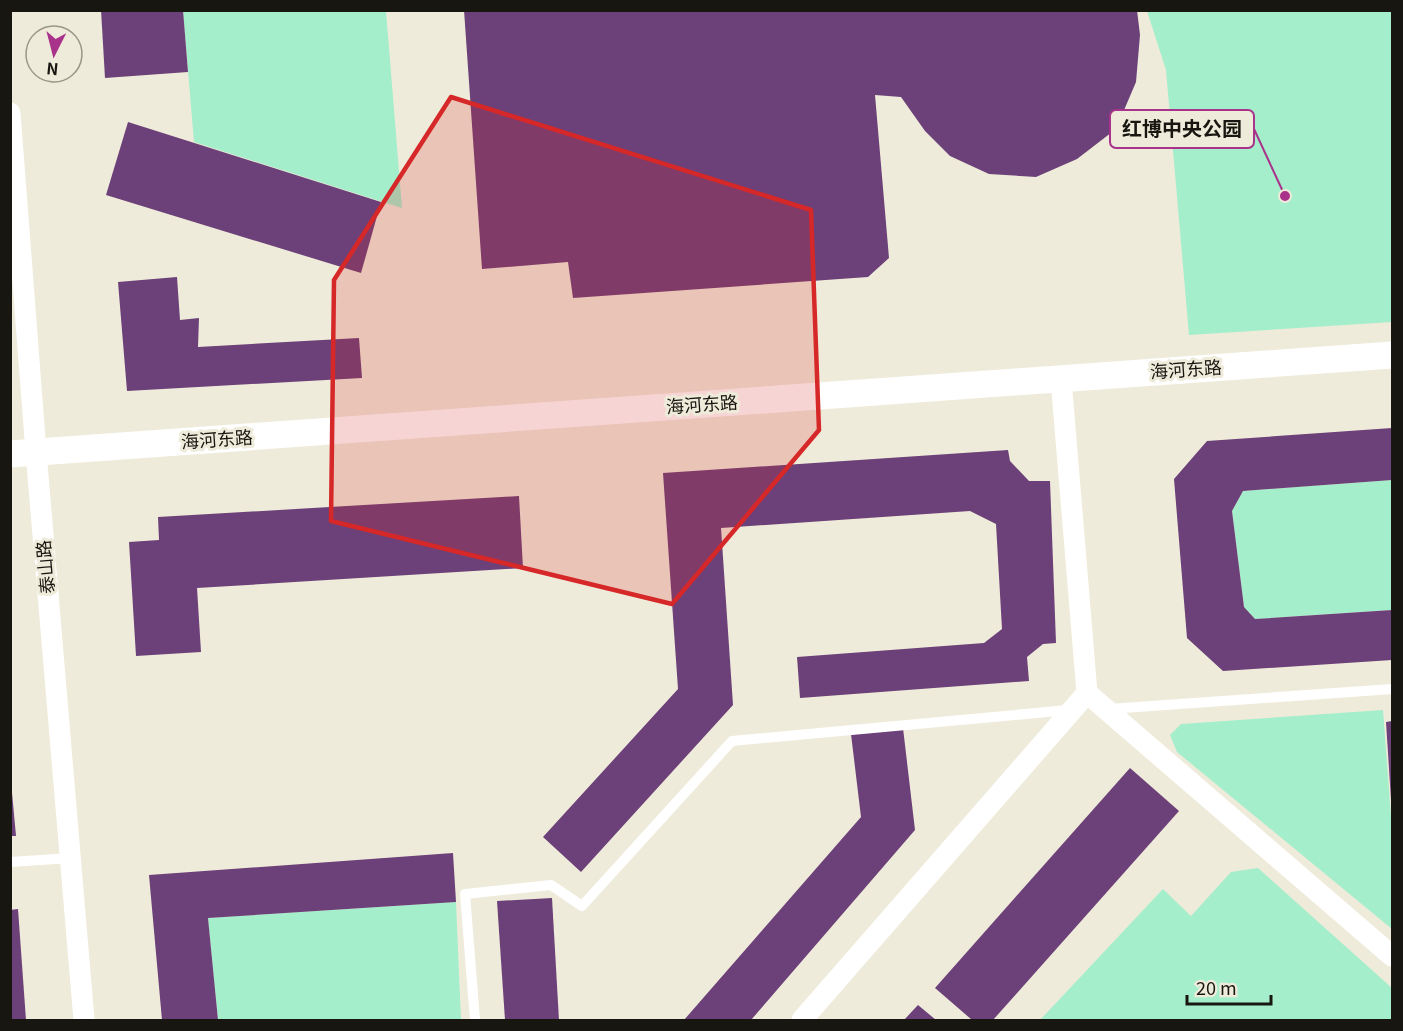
<svg xmlns="http://www.w3.org/2000/svg" width="1403" height="1031" viewBox="0 0 1403 1031" font-family="Georgia,'Noto Sans SC',serif">
<style>
.green{fill:#a4eecb}
.building{fill:#6c4078}
.lines{fill:none;stroke-linecap:round;stroke-linejoin:round}
.service{stroke:#fff;stroke-width:10}
.minor{stroke:#fff;stroke-width:21}
.tertiary{stroke:#fff;stroke-width:27}
.marked{fill:#d62828;fill-opacity:0.2;stroke:#d62828;stroke-width:4.5;stroke-linejoin:round}
.labels{text-anchor:middle;stroke-width:6;stroke-linejoin:round;paint-order:stroke}
.street-label{font-size:18px;fill:#181610;stroke:#efebda}
.leader{fill:none;stroke:#a9338b;stroke-width:2}
.callout-dot{fill:#a9338b;stroke:#efebda;stroke-width:2}
.callout{fill:#efebda;stroke:#a9338b;stroke-width:2}
.callout-label{font-size:20px;text-anchor:middle;font-weight:bold;fill:#181610}
</style>
<rect width="100%" height="100%" fill="#efebda"/>
<g class="green">
<path d="M183 11H386L402 208 194 142Z"/>
<path d="M1147 11H1392V322L1189 335 1166 70Z"/>
<path d="M1392 480V610L1255 619 1244 607 1232 511 1243 491Z"/>
<path d="M1383 710 1392 830V929L1177 752 1170 735 1181 724Z"/>
<path d="M1258 868 1392 988V1020H1040L1163 889 1191 916 1231 872Z"/>
<path d="M456 902 461 1020H218L208 918Z"/>
</g>
<g class="building">
<path d="M101 10H183L188 72 105 78Z"/>
<path d="M464 10H1137L1140 35 1136 82 1116 129 1077 159 1036 177 989 174 950 156 925 131 901 97 875 95 889 258 868 277 573 298 568 262 482 269Z"/>
<path d="M128 122 381 202 361 273 106 195Z"/>
<path d="M177 277 180 320 199 318 198 347 359 338 362 378 127 391 118 282Z"/>
<path d="M1392 428V480L1243 491 1232 511 1244 607 1255 619 1392 610V660L1223 671 1187 638 1174 479 1207 441Z"/>
<path d="M1008 450 1010 461 1029 481H1050L1056 643 1043 644 1027 657 1029 681 800 698 797 657 984 643 1002 629 996 524 970 511 721 528 733 705 581 872 543 837 678 689 663 473Z"/>
<path d="M519 496 523 568 197 588 201 652 136 656 129 542 159 540 158 517Z"/>
<path d="M1392 721V800H1391L1386 722Z"/>
<path d="M903 728 915 830 751 1020H684L861 817 851 734Z"/>
<path d="M1130 768 1179 811 993 1020H972L935 988Z"/>
<path d="M10 771 16 836H10Z"/>
<path d="M453 853 456 902 208 918 218 1020H162L149 875Z"/>
<path d="M552 898 559 1020H505L497 901Z"/>
<path d="M18 909 26 1020H10V910Z"/>
<path d="M918 1005 936 1020H904Z"/>
</g>
<g class="lines">
<g class="service">
<path d="M1109 709 1392 689"/>
<path d="M10 862 71 858"/>
<path d="M475 1020 465 894 551 885 582 906 732 741 1069 710"/>
</g>
<g class="minor">
<path d="M10 113 36 452 84 1020"/>
<path d="M1061 379 1087 693"/>
<path d="M802 1020 1087 693 1392 956"/>
</g>
<path class="tertiary" d="M10 454 1392 355"/>
</g>
<path class="marked" d="M451 97 811 210 819 430 672 604 331 521 334 280Z"/>
<g class="labels">
<g class="street-label">
<text transform="translate(1186 370) rotate(-4)" y="6">海河东路</text>
<text transform="translate(702 405) rotate(-4)" y="6">海河东路</text>
<text transform="translate(217 440) rotate(-4)" y="6">海河东路</text>
<text transform="translate(46 567) rotate(-95)" y="6">泰山路</text>
</g>
</g>
<path class="leader" d="M1285 196L1254 129"/>
<circle class="callout-dot" cx="1285" cy="196" r="6"/>
<rect class="callout" x="1110" y="110" width="144" height="38" rx="6"/>
<g class="callout-label">
<text x="1182" y="136">红博中央公园</text>
</g>
<rect width="1403" height="1031" fill="none" stroke="#181610" stroke-width="24"/>
<g transform="translate(54 54) rotate(186)"><circle r="28" fill="#efebda" stroke="#999689" stroke-width="1.5"/>
<path d="M0-4.5L10 22L0 15L-10 22Z" fill="#a9338b"/>
<text y="-9" font-size="16" font-weight="bold" text-anchor="middle" fill="#181610">N</text>
</g>
<path d="M1187 995v9h84v-9" fill="none" stroke="#181610" stroke-width="3"/>
<text x="1196" y="995" font-size="18" fill="#181610" stroke="#efebda" stroke-width="4.5" paint-order="stroke">20 m</text>
</svg>
